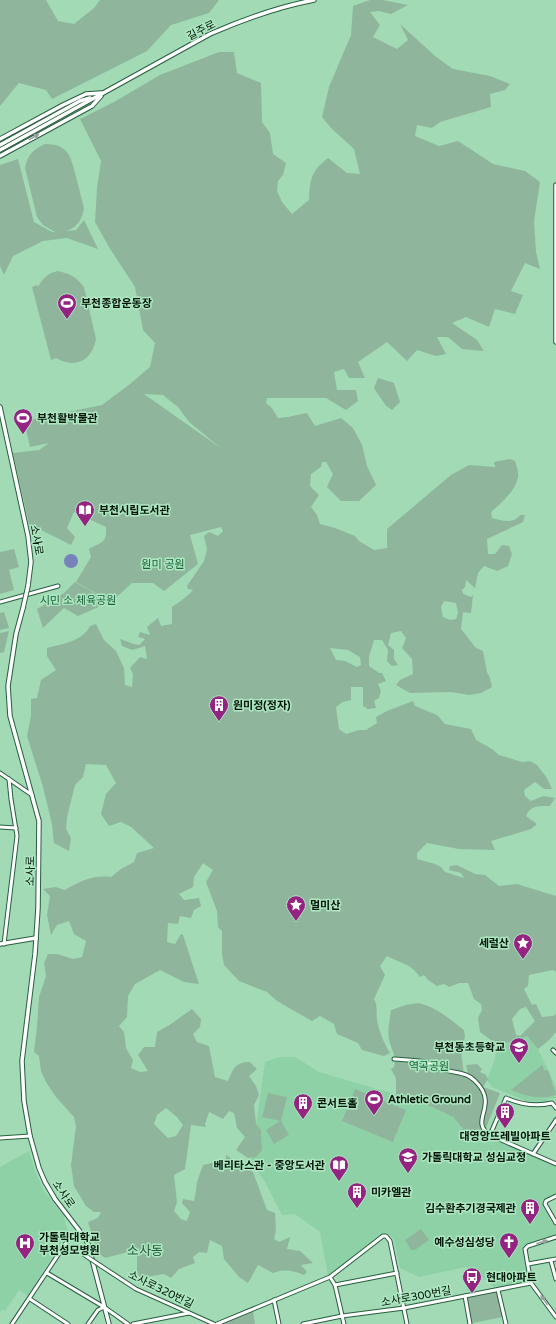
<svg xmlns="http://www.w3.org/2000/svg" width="556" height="1324" viewBox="0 0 556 1324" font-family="'Varela Round','Noto Sans KR',sans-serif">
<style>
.built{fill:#8fd1a7}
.green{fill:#8fb69c;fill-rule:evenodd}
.water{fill:#7781ba}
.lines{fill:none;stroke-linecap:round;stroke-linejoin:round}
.minor-casing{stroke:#275e3e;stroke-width:5}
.tertiary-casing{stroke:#275e3e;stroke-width:5.5}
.minor{stroke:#fff;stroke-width:3}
.tertiary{stroke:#fff;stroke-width:3.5}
.minor-bridge-casing{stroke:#275e3e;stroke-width:5;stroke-linecap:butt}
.tertiary-bridge-casing{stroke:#275e3e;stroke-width:5.5;stroke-linecap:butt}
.minor-bridge{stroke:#fff;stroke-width:3}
.tertiary-bridge{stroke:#fff;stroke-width:3.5}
.oneway{fill:#99a19c}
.labels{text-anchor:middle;stroke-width:3;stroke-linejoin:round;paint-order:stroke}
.street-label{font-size:11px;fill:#001407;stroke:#ade7c1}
.poi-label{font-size:11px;font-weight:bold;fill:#001407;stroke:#ade7c1;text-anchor:start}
.park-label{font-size:11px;fill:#1b623c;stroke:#ade7c1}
.quarter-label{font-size:13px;fill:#245c3c;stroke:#ade7c1}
</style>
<rect width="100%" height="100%" fill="#a1dab5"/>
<g class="built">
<path d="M527 1036 538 1049 548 1070 556 1087V1098L548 1099 546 1102 526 1101 492 1087 487 1080 495 1059 496 1044 516 1041Z"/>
<path d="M280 1057H295L319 1072 415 1100 432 1107 453 1117 464 1130 492 1137 556 1167V1194L542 1201 556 1227V1235L523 1246 528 1278 526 1282 495 1289 487 1280 476 1275 466 1267 419 1277 400 1268 394 1240 388 1233H384L328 1276 320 1232 295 1214 282 1215 265 1182 251 1161 265 1062Z"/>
<path d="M29 1151 35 1171 44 1191 63 1215 68 1231 28 1296 19 1290 5 1311 3 1309 0 1312V1167Z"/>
</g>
<g class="green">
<path d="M0 0H46L58 21 74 24 94 8 100 0H219L209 13 171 25 147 51 52 99 46 90 19 83 0 106Z"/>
<path d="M370 0H383L408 5 391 14 379 11 370 12 380 25 373 37 397 49 408 40 400 24 435 56 453 69 490 76 510 84 505 90 490 94 491 107 440 122 432 128 417 125 415 136 439 146 458 141 493 164 525 171 540 182 534 221 536 252 540 269 525 263 511 291 523 295 515 314 495 309 489 327 466 317 452 323 477 340 484 351 462 349 448 337H437L446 354 436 356 417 350 407 361 387 342 358 362 365 378H349L344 369 334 372 337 390H356L358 401 346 410 326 398H267L266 403 272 408 278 418 288 417 307 413 315 426 341 418 353 428 362 445 367 466 376 485 359 501H341L327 487 333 474 326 462H322L321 467 311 474 310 486 319 495 311 507 317 515 320 524 335 528 355 536 359 541 374 550 387 548V529L451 475 469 465 495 467 494 462 510 459 515 461C516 465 519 472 518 477 515 492 501 503 491 512L492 518C501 520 513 525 520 515H525L523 522 487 539 488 554H495L502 545 509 546 512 554 508 566 497 571 484 566 478 573 475 588 466 580 465 587 462 590 463 594 471 597 473 595 471 613 463 612 461 629 476 648 483 651 487 672 490 678 492 687 481 693 469 695 451 692 410 693 396 685 400 680 413 674 412 659 402 648 406 638 401 631 391 633 388 645 394 650V659L398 665 392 666 387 661 388 650 382 640H374L369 657V666L379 673H382L386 681 378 684 381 691 379 698 374 701 376 708 368 709 363 706V687H351V700L343 702 336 707 339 729 346 734 359 730H366L377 723 376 717 387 711 413 701 415 706 437 715 445 724 471 729 476 740 492 749 499 755 522 762 530 761 537 765 547 778 552 789H544L535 782 524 790 525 796 531 801 543 796 555 798 550 806C540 806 530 805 526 816L537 824 531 829 491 841 495 850 459 849 427 843 417 853V859L435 864 441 867 445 872 464 878 461 873 449 870 450 866 457 865 475 874 485 875 499 886 517 884 556 896V972L553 970 529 975 528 986 524 989 532 1005 536 1004 542 1017 553 1016 556 1014V1032L548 1041 538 1049 527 1036 516 1041 496 1044 480 1032 478 1018 482 1010 481 1004 474 999 468 983H459L449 987 444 984 437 986 428 980 424 975 420 977C409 962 401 964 387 956L380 966 385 975 374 999C378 1005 376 1013 377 1020 379 1032 384 1043 390 1053L384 1056 362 1050 358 1043 337 1034 334 1024 320 1016 312 1021 277 1001 267 992 239 981 224 965 222 954V931L218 927 217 911 206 882 213 870 203 863 194 877 193 887 179 894 184 900 199 898 201 906 194 910 191 918 180 916 178 924 168 923 167 942 175 944 181 934 183 935 199 984 184 982 160 970 135 984 128 996 127 1017 119 1026 124 1032 126 1048 133 1060 131 1068 140 1072 148 1071 138 1055 144 1047H155L157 1032 171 1024 192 1009 201 1019 200 1027 193 1034 197 1042 209 1046 215 1077 228 1081C233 1069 235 1062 250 1062L257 1069 249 1076 256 1086 259 1095 254 1105 256 1124 261 1130 262 1150 256 1157 248 1158 236 1150 245 1137 237 1128 234 1113 229 1111 223 1119 209 1112 205 1124 206 1127 191 1125 185 1169 174 1175 177 1202 174 1211 181 1219 187 1221 190 1212 182 1203 183 1199 194 1201 196 1191 197 1182 203 1165 212 1163 219 1165 226 1161V1155L253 1172 267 1210 275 1213 276 1230 274 1239 279 1242 290 1237 287 1249 300 1251 313 1263 301 1265 307 1272 304 1275C292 1270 284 1269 273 1273L258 1265 248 1283 239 1277 224 1259 222 1246 210 1240 207 1253 199 1252 193 1257 195 1263 179 1269 171 1278 164 1274 140 1278 137 1272V1256L128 1252 105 1258 98 1253 88 1222 98 1218 101 1212H94L86 1206 74 1186 71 1165 76 1126 74 1117 56 1097 46 1082 41 1071 39 1056 34 1052 37 1027 39 997 46 976 44 963 48 954H57L73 959 82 957 86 941 74 934 69 921 57 925 51 935 47 915 50 896 43 889 55 887 65 890C81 881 92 875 111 877L121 869 134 862 137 853 154 848 131 827 121 822 109 826 101 814 106 794 116 783 106 765 86 764 83 777 75 785 67 817 66 829 71 838 69 851 54 843 52 824 43 787 27 736 31 716V699L37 698 41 680 56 670 47 656V648C62 644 83 641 90 626L96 624 104 640 116 651 124 668 125 685 132 687 133 674 130 668 140 657 147 659 145 646 132 650 122 646 120 639 134 644 139 645 145 639 138 637 140 632 150 635 147 627 158 618 161 626 172 624V607C179 602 187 597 193 590L188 589 187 586 204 561 207 549 204 536 209 532 218 536 223 531 221 527 190 535 198 564 164 591 153 583H132L111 602 76 582 91 557 89 549C102 542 107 543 106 527L74 512 67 528 75 537 71 545 29 524 13 453 39 450 49 443 30 447 24 421 102 405 130 384 150 367 155 343 143 330 135 287 109 247 95 222 97 188 101 161 80 119 114 102 160 75 219 52H234L237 73 261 83 262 122 270 133 273 154 286 163 283 175 278 181 277 191 282 202 292 214 309 200C310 179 311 171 328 158L347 173 360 174 354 149 331 128 322 117 329 87 351 35 353 6ZM144 394 163 395 178 407 189 422 222 449ZM444 601 456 603 458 613 456 619 450 620 443 617 441 607ZM330 648 348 650 360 657 361 665 357 667 345 661 336 660ZM526 1007 535 1021 520 1036 516 1035 512 1019 520 1009ZM166 1108 177 1117 183 1125 176 1136 168 1138 154 1124 157 1115Z"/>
<path d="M45 144C69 144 71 157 76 177 79 187 81 197 84 208 82 219 78 227 67 231L76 230 84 220 98 249 67 238 43 241 13 256 4 275 0 266V165L18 159 34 222 52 232H55L43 225 37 217 25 168C27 156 33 149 45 144Z"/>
<path d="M58 271C71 274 76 277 84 287L96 339C92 361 75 369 56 358L51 360 32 287 37 285 38 287C43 278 48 273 58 271Z"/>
<path d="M378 378 394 383 400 402 392 410 386 406 374 388Z"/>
<path d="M14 549 19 567 9 570 14 590 0 594V552Z"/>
<path d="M75 582 110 602 78 616 64 608 43 628 37 609 64 593Z"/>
<path d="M4 612 9 628 0 630V613Z"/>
<path d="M9 631 4 652 0 653V633Z"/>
<path d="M418 1003C435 1006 451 1020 464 1030L465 1037 461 1051 464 1075C474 1081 484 1091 483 1104 483 1116 476 1119 484 1132L483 1135 464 1130 453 1117 432 1107 415 1100 396 1095V1078L391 1069 394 1067C397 1055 391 1050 389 1039 387 1030 390 1020 391 1010L406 1005Z"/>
<path d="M477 1064 482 1069 480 1072 486 1075 488 1079 483 1087 500 1093 486 1128C480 1117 490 1107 486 1095 483 1085 474 1082 469 1074 467 1072 467 1068 466 1065Z"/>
<path d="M542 1065 545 1071 548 1070 556 1095C540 1100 525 1096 511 1090Z"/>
<path d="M355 1089 406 1110 393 1142 342 1121Z"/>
<path d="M268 1093 287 1097 281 1121 289 1135 274 1144 266 1130 280 1121 262 1117Z"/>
<path d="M421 1229 429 1240 415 1250H411L405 1240Z"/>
<path d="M497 1291 503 1317 472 1323 466 1298Z"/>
<path d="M253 1311 255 1324H224Z"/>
</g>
<circle class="water" cx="71" cy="561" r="7"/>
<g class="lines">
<g class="minor-casing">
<g id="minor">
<path d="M0 602 58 586"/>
<path d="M0 773 32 795"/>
<path d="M0 827 16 828"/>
<path d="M4 944 17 836 11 799 9 779"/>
<path d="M553 1050 556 1053"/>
<path d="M394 1059C404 1060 415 1060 425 1062 432 1064 438 1069 445 1070 451 1072 457 1072 463 1074 473 1076 484 1089 485 1098 488 1112 473 1124 490 1135"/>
<path d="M556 1108 552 1103C536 1107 520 1104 506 1098L490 1135 556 1164"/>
<path d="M0 1138 30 1136"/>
<path d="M533 1154 556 1120"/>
<path d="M556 1196 546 1201 545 1204 556 1223"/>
<path d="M556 1237 528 1246 525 1249 531 1283 556 1317"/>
<path d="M551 1261 556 1279"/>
<path d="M528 1264 556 1259"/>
<path d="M101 1266 136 1289 214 1324"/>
<path d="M47 1273 104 1307 128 1324"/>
<path d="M330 1277 335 1285 344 1324"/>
<path d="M335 1285 397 1273"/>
<path d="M498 1290 506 1324"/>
<path d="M465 1296 470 1324"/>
<path d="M30 1299 68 1324"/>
<path d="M274 1300 279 1324"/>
<path d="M12 1324 66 1243"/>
<path d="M88 1324 98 1310 104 1307"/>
<path d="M133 1324 189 1313"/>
<path d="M217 1324 330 1277 383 1236H386L390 1241 407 1324"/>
<path d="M303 1324 342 1316 404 1308 531 1283"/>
</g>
</g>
<g class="tertiary-casing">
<g id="tertiary">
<path d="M0 139 63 105 86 94 102 93"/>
<path d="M0 145 80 101 90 98"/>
<path d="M0 150 210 34C244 19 278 7 314 0"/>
<path d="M0 156 92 106 101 96"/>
<path d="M556 185V342"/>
<path d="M0 407 28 536 31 562 28 586"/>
<path d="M23 608 16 634 8 686 10 716 39 821 38 908 35 954 22 1061 24 1101 30 1136 39 1168 45 1182 55 1199 85 1238 88 1244 109 1324"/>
<path d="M0 944 36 938"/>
</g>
</g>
<use href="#minor" class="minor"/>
<use href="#tertiary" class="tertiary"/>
<g class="minor-bridge-casing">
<path id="minor-bridge" d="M83 1254 101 1266"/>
</g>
<g class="tertiary-bridge-casing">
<path id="tertiary-bridge" d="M23 608 28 586"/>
</g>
<use href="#minor-bridge" class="minor-bridge"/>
<use href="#tertiary-bridge" class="tertiary-bridge"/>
</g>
<defs><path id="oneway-solid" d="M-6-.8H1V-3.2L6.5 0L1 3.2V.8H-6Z"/></defs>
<g class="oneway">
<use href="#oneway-solid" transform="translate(34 137) rotate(-29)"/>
<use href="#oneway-solid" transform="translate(542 1242) rotate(-17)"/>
<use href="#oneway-solid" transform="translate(544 1300) rotate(-126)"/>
</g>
<defs>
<g id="stadium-pin" transform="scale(1)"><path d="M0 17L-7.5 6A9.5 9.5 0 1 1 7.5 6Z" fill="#942382" stroke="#ade7c1"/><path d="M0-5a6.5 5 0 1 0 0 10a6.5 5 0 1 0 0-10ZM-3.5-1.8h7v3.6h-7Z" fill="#fff"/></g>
<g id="library-pin" transform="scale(1)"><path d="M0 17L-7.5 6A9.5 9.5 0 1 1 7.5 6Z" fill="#942382" stroke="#ade7c1"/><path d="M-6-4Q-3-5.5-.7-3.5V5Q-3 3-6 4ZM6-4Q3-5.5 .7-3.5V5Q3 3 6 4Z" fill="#fff"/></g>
<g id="building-pin" transform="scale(1)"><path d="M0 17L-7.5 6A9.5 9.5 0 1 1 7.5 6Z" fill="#942382" stroke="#ade7c1"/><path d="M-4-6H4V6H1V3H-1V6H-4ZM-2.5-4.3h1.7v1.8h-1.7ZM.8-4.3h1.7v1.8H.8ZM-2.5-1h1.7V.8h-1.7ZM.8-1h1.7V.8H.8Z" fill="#fff"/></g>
<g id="sight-pin" transform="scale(1)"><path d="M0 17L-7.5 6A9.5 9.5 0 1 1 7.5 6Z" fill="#942382" stroke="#ade7c1"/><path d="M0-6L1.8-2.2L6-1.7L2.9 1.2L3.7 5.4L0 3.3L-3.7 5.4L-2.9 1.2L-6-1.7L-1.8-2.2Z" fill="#fff"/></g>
<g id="school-pin" transform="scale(1)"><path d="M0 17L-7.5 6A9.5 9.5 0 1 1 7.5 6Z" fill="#942382" stroke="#ade7c1"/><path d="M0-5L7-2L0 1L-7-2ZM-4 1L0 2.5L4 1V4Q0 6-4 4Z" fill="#fff"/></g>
<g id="university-pin" transform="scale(1)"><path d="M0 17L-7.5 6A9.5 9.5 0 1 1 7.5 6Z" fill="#942382" stroke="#ade7c1"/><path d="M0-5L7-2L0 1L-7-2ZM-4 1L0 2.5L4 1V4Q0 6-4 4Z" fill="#fff"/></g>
<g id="church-pin" transform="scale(1)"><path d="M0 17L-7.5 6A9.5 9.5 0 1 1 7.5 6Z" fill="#942382" stroke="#ade7c1"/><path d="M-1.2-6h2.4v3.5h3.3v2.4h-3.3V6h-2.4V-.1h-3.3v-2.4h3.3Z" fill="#fff"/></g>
<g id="hospital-pin" transform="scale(1)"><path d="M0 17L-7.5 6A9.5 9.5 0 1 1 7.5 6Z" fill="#942382" stroke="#ade7c1"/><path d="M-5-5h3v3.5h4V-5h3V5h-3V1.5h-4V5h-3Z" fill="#fff"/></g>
<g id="bus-pin" transform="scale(1)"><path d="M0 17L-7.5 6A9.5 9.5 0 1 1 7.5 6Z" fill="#942382" stroke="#ade7c1"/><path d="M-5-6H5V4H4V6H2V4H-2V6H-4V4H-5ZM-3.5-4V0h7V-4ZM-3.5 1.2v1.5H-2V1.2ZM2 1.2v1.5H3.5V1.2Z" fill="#fff"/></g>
</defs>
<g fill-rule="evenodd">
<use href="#stadium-pin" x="67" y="303"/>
<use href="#stadium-pin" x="23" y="418"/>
<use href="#library-pin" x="85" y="510"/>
<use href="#building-pin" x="219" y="705"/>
<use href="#sight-pin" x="296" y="905"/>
<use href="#sight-pin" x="523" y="943"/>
<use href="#school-pin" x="519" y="1047"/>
<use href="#stadium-pin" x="374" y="1099"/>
<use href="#building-pin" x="303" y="1103"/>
<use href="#building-pin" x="505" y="1112"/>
<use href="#university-pin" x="408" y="1157"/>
<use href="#library-pin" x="339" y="1165"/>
<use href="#building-pin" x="357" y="1192"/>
<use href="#building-pin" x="530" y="1208"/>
<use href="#church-pin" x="509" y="1242"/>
<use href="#hospital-pin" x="25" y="1243"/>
<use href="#bus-pin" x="472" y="1277"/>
</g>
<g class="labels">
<g class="street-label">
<text transform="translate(201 30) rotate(-27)" y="4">길주로</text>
<text transform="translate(37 540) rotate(80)" y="4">소사로</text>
<text transform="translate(30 871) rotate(-89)" y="4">소사로</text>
<text transform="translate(64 1194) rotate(55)" y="4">소사로</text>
<text transform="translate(161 1289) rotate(26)" y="4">소사로320번길</text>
<text transform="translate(416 1296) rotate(-10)" y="4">소사로300번길</text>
</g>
<g class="poi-label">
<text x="81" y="307">부천종합운동장</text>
<text x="37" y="422">부천활박물관</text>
<text x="99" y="514">부천시립도서관</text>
<text x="233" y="709">원미정(정자)</text>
<text x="310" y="909">멀미산</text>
<text x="509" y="947" text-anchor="end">세럴산</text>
<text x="505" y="1051" text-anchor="end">부천동초등학교</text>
<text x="388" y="1103">Athletic Ground</text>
<text x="317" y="1107">콘서트홀</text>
<text x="505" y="1140" text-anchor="middle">대영앙뜨레빌아파트</text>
<text x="422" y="1161">가톨릭대학교 성심교정</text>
<text x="325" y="1169" text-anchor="end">베리타스관 - 중앙도서관</text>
<text x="371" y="1196">미카엘관</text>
<text x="516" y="1212" text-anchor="end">김수환추기경국제관</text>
<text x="39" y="1241">가톨릭대학교<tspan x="39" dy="13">부천성모병원</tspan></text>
<text x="495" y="1246" text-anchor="end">예수성심성당</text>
<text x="486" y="1281">현대아파트</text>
</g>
<g class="park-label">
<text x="163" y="568">원미 공원</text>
<text x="78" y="604">시민 소 체육공원</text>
<text x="429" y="1070">역곡공원</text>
</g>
<g class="quarter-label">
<text x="145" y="1255">소사동</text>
</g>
</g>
</svg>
